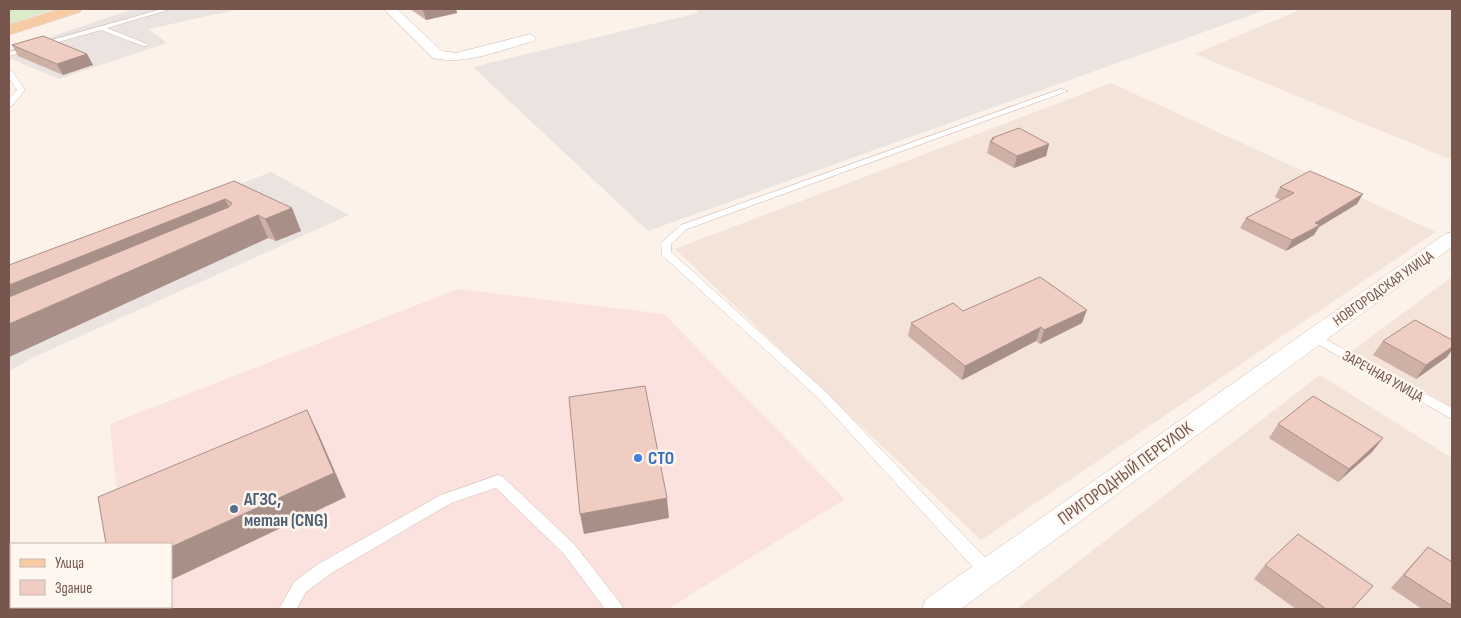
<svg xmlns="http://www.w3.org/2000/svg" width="1461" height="618" viewBox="0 0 1461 618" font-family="'Sofia Sans Condensed',sans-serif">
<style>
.residential{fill:#f3e3d8}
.commercial{fill:#fbe2de}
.industrial{fill:#ebe3df}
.green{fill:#dbeac8}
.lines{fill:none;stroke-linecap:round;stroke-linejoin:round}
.service-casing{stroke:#d0bbb2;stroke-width:1}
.minor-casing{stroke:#d0bbb2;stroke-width:1}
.primary-casing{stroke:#d9d0cd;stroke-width:1}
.service{fill:#fff;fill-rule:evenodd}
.minor{fill:#fff;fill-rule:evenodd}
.primary{fill:#f7cca5;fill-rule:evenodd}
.wall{fill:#ceb0a7}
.shaded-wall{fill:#a89088}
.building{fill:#f0cdc2;stroke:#a89088}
.shop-dot{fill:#3f7fe0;stroke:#fef7f0;stroke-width:2}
.service-dot{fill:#5c6f8a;stroke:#fef7f0;stroke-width:2}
.labels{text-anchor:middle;stroke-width:5;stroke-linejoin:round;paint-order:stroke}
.street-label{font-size:15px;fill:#76564d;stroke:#fef7f0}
.near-shop-label{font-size:18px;font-weight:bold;fill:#366cbe;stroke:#fef7f0;text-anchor:start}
.near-street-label{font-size:18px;fill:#76564d;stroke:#fef7f0}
.near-service-label{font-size:18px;font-weight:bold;fill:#4e5e75;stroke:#fef7f0;text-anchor:start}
</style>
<rect width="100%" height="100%" fill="#fcf2ea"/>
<g class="residential">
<path d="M1302 9H1452V160L1195 54Z"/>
<path d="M1111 83 1436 232 981 540 675 249Z"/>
<path d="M1452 277V407L1352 351Z"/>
<path d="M1320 375 1452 458V609H1017Z"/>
</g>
<path class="commercial" d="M458 289 664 314 845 499 668 609H128V607H171V544H122L110 424Z"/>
<g class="industrial">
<path d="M133 9H239L149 29 167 43 59 79 9 58V51Z"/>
<path d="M697 9H1268L648 231 473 67 698 13Z"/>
<path d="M271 172 349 215 34 357 9 371V273Z"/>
</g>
<path class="green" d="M9 9H55L9 24Z"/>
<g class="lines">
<g class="service-casing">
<g id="service">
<path d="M162 9H171L107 28 147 44V46H143L101 30 9 56V52Z"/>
<path d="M9 71H12L25 90 12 106H9V99L17 90 9 78Z"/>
<path d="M1061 89 1068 91 687 229 671 244V252L826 392 993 566 995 571 993 576 987 578 981 576 818 398 662 255 661 243 681 225Z"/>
<path d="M1314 333 1452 408V419L1310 340 1308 337 1310 334Z"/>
<path d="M498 475 503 477 574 544 621 604 623 609H605L564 554 496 488 451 503 330 574 306 592 296 609H279L294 582 318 564 441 495Z"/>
</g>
</g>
<g class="minor-casing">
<g id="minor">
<path d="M384 9H397L442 51 456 53 530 34 536 38 534 41C503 49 466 66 433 58Z"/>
<path d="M1452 232V247L961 609H922L926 599 1445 234Z"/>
</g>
</g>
<g class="primary-casing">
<path id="primary" d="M60 9H83L80 12 9 35V25Z"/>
</g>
<use href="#service" class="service"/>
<use href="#minor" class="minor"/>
<use href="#primary" class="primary"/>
</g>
<g class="wall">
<path d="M410 9H456L457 13 426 20Z"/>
<path d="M12 45 87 54 93 65 63 75 18 56Z"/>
<path d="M992 138 1049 144 1046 156 1014 168 987 153 990 141H991Z"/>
<path d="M234 181 292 208 301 231 276 241 268 238 9 357Z"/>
<path d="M1280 187 1357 204 1319 227 1314 235 1286 251 1240 228 1246 218 1281 200 1275 197Z"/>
<path d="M963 311 1082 323 1040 344 1036 341 962 380 908 336 911 323Z"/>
<path d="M1383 341 1447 357 1416 379 1373 355Z"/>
<path d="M1278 424 1383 438 1372 452 1338 482 1269 438Z"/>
<path d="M1428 547 1452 562V609H1422L1391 588 1415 561Z"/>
<path d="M1265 565 1352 609H1296L1254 579Z"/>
</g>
<g class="shaded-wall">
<path d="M431 9H456L457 13 426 20 423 10Z"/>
<path d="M87 54 93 65 63 75 57 64Z"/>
<path d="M1049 144 1046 156 1014 168 1017 156Z"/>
<path d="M1363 194 1357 204 1319 227 1314 235 1286 251 1292 240 1315 223Z"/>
<path d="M225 199 235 221 9 316V285Z"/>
<path d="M292 208 301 231 276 241 265 219Z"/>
<path d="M258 215 268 238 9 357V324Z"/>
<path d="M1087 310 1082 323 1040 344 1044 330Z"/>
<path d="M1041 327 1036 341 962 380 965 366Z"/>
<path d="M1452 347V350L1447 357 1416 379 1426 365Z"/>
<path d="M307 410 319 435 346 497 171 580V547Z"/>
<path d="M1383 438 1372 452 1338 482 1349 469Z"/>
<path d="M667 498 669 518 584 534 580 514Z"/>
</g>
<g class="building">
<path d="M421 9H431L423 10Z"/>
<path d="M43 36 87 54 57 64 12 45Z"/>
<path d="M1019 128 1049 144 1017 156 990 141 994 139 992 138Z"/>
<path d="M1310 171 1363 194 1315 223 1320 225 1292 240 1246 218 1294 193 1280 187Z"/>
<path d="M234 181 292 208 265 219 258 215 9 324V297L229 207 232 203 225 199 9 285V265Z"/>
<path d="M1040 277 1087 310 1044 330 1041 327 965 366 911 323 953 303 963 311Z"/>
<path d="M1415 320 1452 340V347L1426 365 1383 341Z"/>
<path d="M645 386 667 498 580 514 569 397Z"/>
<path d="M1313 396 1383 438 1349 469 1278 424Z"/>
<path d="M307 410 334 473 171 547V544H106L98 497Z"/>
<path d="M1298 534 1373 586 1352 609H1326L1265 565Z"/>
<path d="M1428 547 1452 562V606L1404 575Z"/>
</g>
<circle class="shop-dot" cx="638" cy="458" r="5"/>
<circle class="service-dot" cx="234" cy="509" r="5"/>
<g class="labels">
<g class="street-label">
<text transform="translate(1383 288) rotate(-35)" y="5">НОВГОРОДСКАЯ УЛИЦА</text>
<text transform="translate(1383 376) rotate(29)" y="5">ЗАРЕЧНАЯ УЛИЦА</text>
</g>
<g class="near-shop-label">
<text x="648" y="464">СТО</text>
</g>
<g class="near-street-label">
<text transform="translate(1125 473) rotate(-36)" y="6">ПРИГОРОДНЫЙ ПЕРЕУЛОК</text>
</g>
<g class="near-service-label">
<text x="244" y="505">АГЗС,<tspan x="244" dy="21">метан (CNG)</tspan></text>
</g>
</g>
<rect width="1461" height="618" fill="none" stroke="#76564d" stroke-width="20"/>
<rect x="10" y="543" width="162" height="65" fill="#fef7f0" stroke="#c8b7af"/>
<rect x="20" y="559" width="25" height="8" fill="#f7cca5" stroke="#c8b7af"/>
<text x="55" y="568" font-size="15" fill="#76564d">Улица</text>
<rect x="20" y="580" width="25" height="15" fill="#f0cdc2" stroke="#c8b7af"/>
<text x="55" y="593" font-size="15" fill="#76564d">Здание</text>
</svg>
